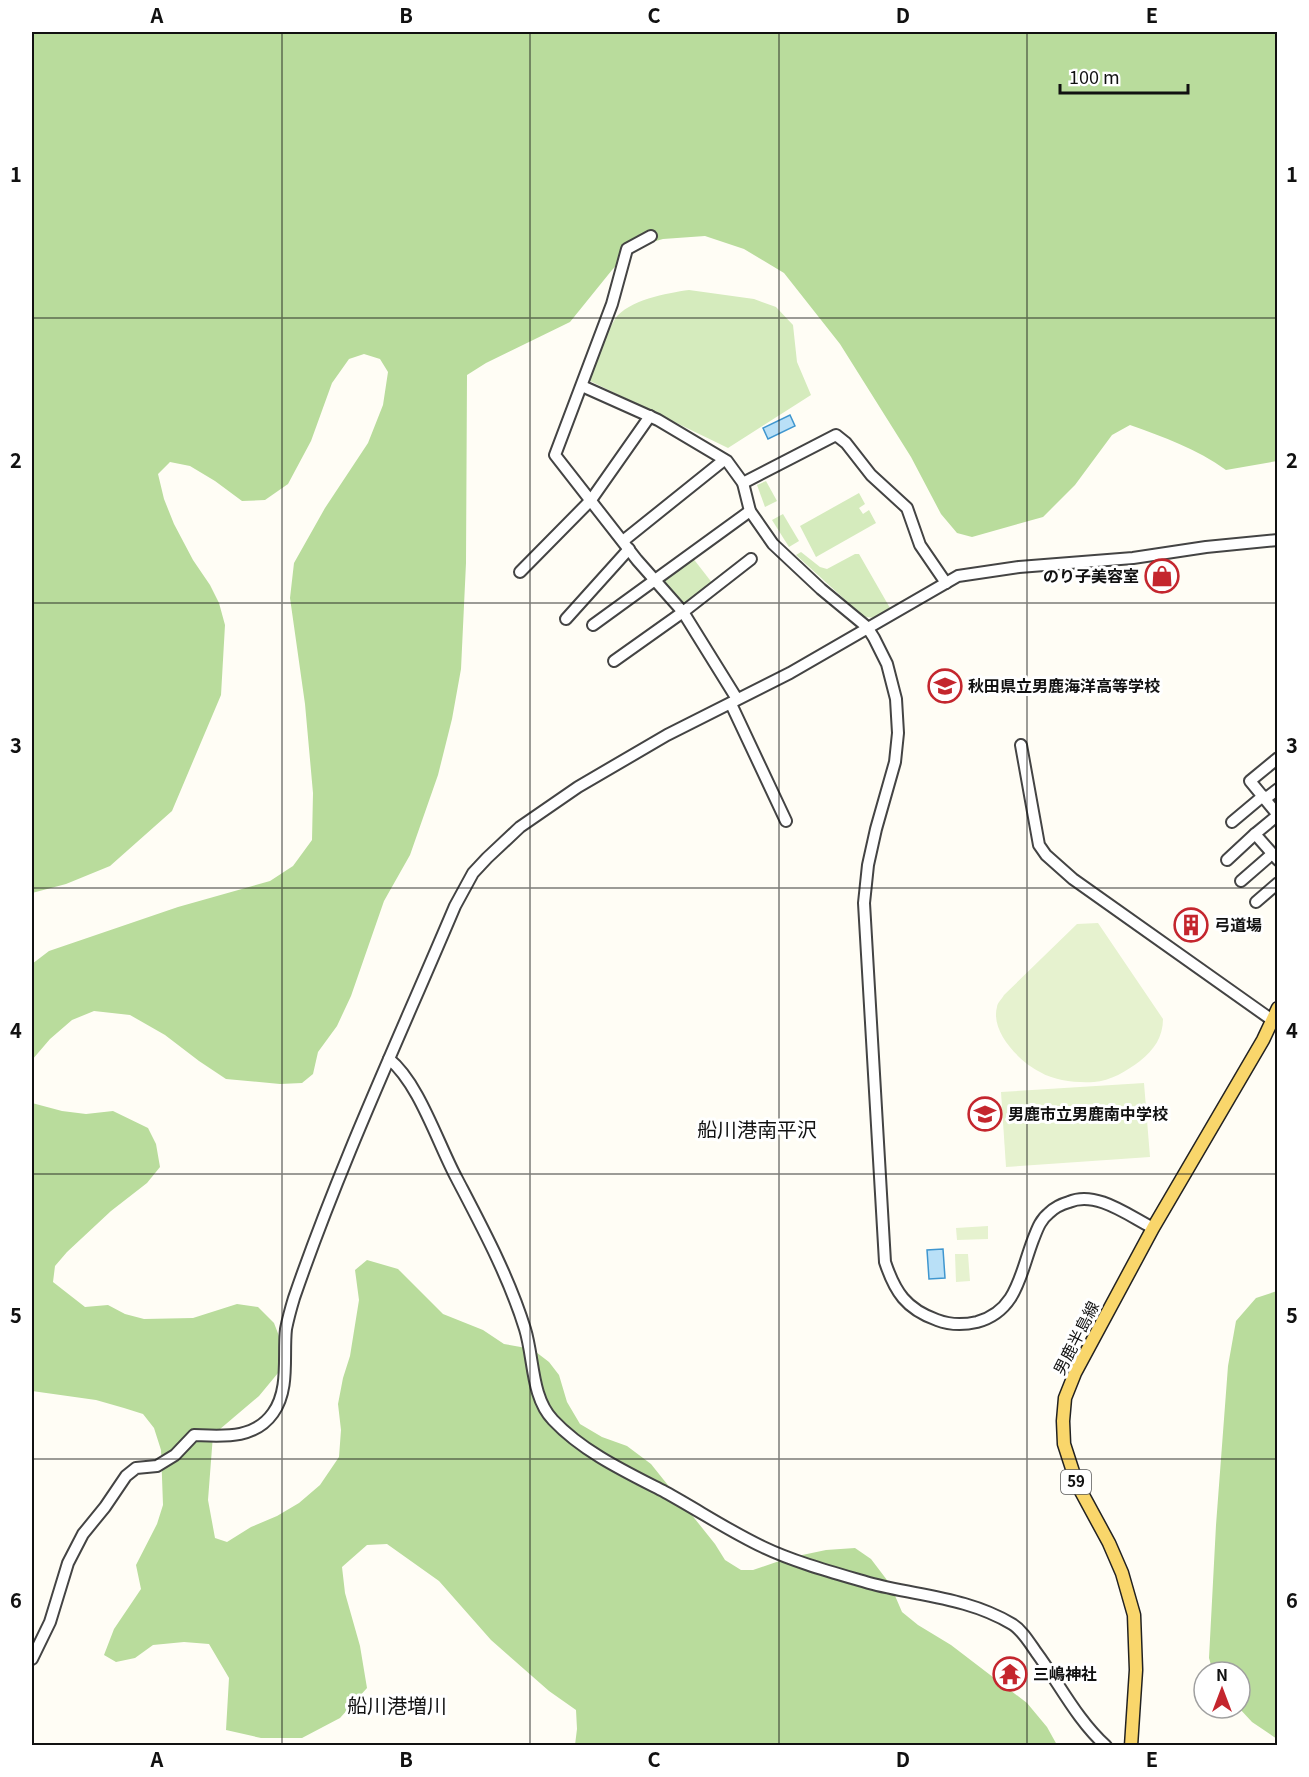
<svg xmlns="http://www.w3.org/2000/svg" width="1309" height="1777" viewBox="0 0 1309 1777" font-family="Georgia,'Noto Sans JP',serif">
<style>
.green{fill:#d5ebbd}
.forest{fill:#b9dc9c}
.pitch{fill:#e6f2cf}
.water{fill:#b9e0f7;stroke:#3f96cf;stroke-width:1.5}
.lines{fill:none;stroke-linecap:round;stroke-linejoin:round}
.minor-casing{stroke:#444;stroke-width:14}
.major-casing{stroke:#222;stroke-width:15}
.minor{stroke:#fff;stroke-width:10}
.major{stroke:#f9d66b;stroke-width:12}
.grid{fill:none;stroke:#111;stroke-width:1.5;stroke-opacity:0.55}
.labels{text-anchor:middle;stroke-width:6;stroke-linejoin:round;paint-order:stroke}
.shield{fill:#fff;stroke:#585858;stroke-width:1.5}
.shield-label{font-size:15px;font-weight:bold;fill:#111}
.poi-label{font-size:16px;font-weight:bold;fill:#111;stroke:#fff;text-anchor:start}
.street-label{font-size:16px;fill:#111;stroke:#fff}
.quarter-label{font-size:20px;fill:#111;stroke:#fff}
.neatline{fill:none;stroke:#111;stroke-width:2}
.grid-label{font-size:20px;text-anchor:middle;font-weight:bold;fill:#111}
</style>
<rect width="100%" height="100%" fill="#fffdf5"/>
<g class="green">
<path d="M689 290 754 299 776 307 793 325 797 362 811 395 728 448 588 380C597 360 604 337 615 319 628 300 667 293 689 290Z"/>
<path d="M766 481 777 501 765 507 757 485Z"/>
<path d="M859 493 865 504 859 508 863 514 869 510 876 523 816 557 800 526Z"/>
<path d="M783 514 799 541 789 547 772 520Z"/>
<path d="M801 552 820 567 827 569 855 554H859L890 608 878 618 864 617 796 555Z"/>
<path d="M692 557 713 584 682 607 659 579Z"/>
</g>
<g class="forest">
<path d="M32 32H1277V461L1226 470C1197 449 1164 437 1130 425L1112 435 1075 485 1043 517 972 537 957 533 941 514 911 457 840 344 784 273 744 249 705 236 663 239 634 247 612 270 570 322 486 363 467 375 466 563 461 669 452 719 438 775 410 855 384 901 351 996 337 1026 318 1052 313 1074 302 1083 280 1084 226 1079 199 1061 165 1035 130 1015 94 1011 72 1020 50 1039 32 1060V964L49 951 178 907 270 881 293 866 312 840 313 793 305 704 290 598 294 563 325 508 368 443 383 405 388 372 380 359 364 354 349 359 332 383 311 441 288 484 265 500 242 501 215 481 190 466 170 462 158 474 164 499 174 524 193 560 210 585 219 603 225 625 221 695 172 811 110 866 66 884 32 893Z"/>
<path d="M32 1103 62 1111 86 1114 113 1111 148 1128 156 1144 160 1167 147 1183 111 1211 67 1252 55 1266 53 1282 85 1307 108 1305 125 1314 144 1319 193 1318 237 1304 258 1307 274 1323 279 1336 280 1352 278 1373 259 1396 213 1435 208 1500 215 1538 227 1542 251 1527 277 1516 299 1503 320 1485 339 1457 341 1430 338 1404 343 1378 350 1356 359 1300 355 1270 367 1260 398 1269 443 1314 483 1330 504 1344 532 1349 549 1362 559 1375 567 1402 580 1424 602 1437 627 1446 651 1464 715 1544 725 1560 741 1570H753L788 1558 826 1550 855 1548 871 1559 890 1584 902 1612 918 1625 951 1645 1027 1703 1047 1727 1057 1745H575L577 1729 576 1710 549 1691 491 1640 439 1581 387 1544 367 1545 342 1567 345 1593 360 1646 367 1688 340 1718 302 1738H261L226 1730 229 1678 209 1644 184 1642 153 1645 135 1658 116 1662 104 1655 114 1629 141 1589 136 1565 157 1524 163 1505 161 1450 154 1428 143 1414 124 1408 96 1400 32 1391Z"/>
<path d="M1277 1291 1278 1292 1277 1739 1252 1722 1239 1708 1240 1672H1213L1209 1658 1216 1525 1228 1366 1236 1321 1256 1298Z"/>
</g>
<g class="pitch">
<path d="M1098 923 1163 1019C1163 1037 1154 1050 1140 1061 1127 1071 1110 1081 1094 1082 1077 1083 1055 1081 1040 1072 1020 1062 990 1032 997 1007 997 1003 1002 999 1004 995L1077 924Z"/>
<path d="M1144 1083 1150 1157 1006 1167 1001 1092Z"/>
<path d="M988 1226V1239L957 1240 956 1228Z"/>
<path d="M955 1254H968L970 1281 956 1282Z"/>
</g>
<g class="water">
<path d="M790 415 795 426 768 439 763 428Z"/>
<path d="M943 1249 945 1278 929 1279 927 1250Z"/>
</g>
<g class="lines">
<g class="minor-casing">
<g id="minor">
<path d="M651 236 627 249 612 304 555 455 637 560 683 612 737 699"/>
<path d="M582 386 658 420 727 461 743 483 750 511 773 544 821 589 867 627 874 638 887 664 896 699 898 733 895 762 876 829 868 865 864 903 885 1262C895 1292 906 1309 937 1320 950 1325 964 1325 977 1322 1017 1311 1020 1274 1033 1240 1037 1230 1040 1220 1049 1213 1054 1208 1062 1204 1069 1202 1096 1190 1129 1216 1153 1228"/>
<path d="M743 483 836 435 846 443 871 475 907 508 920 545 946 583"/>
<path d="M623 541 724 460"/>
<path d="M520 572 591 500 650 416"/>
<path d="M566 619 629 549"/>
<path d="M593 625 750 511"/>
<path d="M614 661 683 612 751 559"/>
<path d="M731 704 786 821"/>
<path d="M1021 745 1039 845 1046 855 1073 879 1272 1020"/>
<path d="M1278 758 1250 781 1278 815"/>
<path d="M1265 799 1278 789"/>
<path d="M1278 815 1255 834 1278 860"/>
<path d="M1232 822 1263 796"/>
<path d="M1227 860 1255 834"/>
<path d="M1241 881 1272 854"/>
<path d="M1256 902 1278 883"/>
<path d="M389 1059C419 1083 438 1144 457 1179 482 1227 509 1277 525 1329 534 1358 531 1397 553 1420 583 1452 626 1472 665 1492 698 1510 729 1531 763 1547 794 1562 835 1573 869 1583 917 1596 967 1597 1012 1624 1022 1630 1029 1642 1036 1652 1059 1683 1077 1720 1106 1746"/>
<path d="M32 1659 50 1622 68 1563 83 1534 105 1507 126 1476 136 1468 157 1466 175 1455 194 1435C222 1436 254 1440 273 1413 290 1389 283 1356 286 1329 288 1319 291 1308 294 1298 340 1164 400 1036 455 906L473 873 487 858 520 827 578 787 667 735 790 673 958 576 1019 567 1133 558 1206 547 1278 540"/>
</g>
</g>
<g class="major-casing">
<path id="major" d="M1131 1746 1136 1670 1134 1615 1122 1573 1109 1543 1077 1484 1064 1444 1063 1421 1065 1398 1075 1373 1153 1228 1263 1040 1278 1008"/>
</g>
<use href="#minor" class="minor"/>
<use href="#major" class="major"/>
</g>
<path class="grid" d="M282 32V1746M530 32V1746M779 32V1746M1027 32V1746M32 318H1278M32 603H1278M32 888H1278M32 1174H1278M32 1459H1278"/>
<defs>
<g id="shop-ring" transform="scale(1.725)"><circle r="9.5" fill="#fff" stroke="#c4262e" stroke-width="1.5"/><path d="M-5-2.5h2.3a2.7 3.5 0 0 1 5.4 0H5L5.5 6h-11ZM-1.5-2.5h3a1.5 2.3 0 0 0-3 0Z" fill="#c4262e"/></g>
<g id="school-ring" transform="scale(1.725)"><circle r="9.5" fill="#fff" stroke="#c4262e" stroke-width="1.5"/><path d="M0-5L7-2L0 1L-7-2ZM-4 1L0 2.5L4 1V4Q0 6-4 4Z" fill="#c4262e"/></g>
<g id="building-ring" transform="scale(1.725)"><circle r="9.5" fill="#fff" stroke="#c4262e" stroke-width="1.5"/><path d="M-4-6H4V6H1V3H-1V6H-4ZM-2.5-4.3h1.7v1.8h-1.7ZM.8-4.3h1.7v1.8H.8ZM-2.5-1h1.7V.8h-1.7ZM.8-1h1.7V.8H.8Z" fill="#c4262e"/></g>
<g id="temple-ring" transform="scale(1.725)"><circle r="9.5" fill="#fff" stroke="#c4262e" stroke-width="1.5"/><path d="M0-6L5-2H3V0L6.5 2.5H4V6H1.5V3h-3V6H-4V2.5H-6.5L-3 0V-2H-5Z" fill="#c4262e"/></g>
</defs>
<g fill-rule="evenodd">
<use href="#shop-ring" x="1162" y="576"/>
<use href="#school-ring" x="945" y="686"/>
<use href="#building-ring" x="1191" y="925"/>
<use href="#school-ring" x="985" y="1114"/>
<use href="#temple-ring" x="1010" y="1674"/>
</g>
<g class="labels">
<rect class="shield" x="1061" y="1470" width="30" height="24" rx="4.5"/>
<g class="shield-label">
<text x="1076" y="1487">59</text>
</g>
<g class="poi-label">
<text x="1139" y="582" text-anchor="end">のり子美容室</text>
<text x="968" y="692">秋田県立男鹿海洋高等学校</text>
<text x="1214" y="931">弓道場</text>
<text x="1008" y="1120">男鹿市立男鹿南中学校</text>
<text x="1033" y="1680">三嶋神社</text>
</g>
<g class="street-label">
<text transform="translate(1076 1338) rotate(-63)" y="6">男鹿半島線</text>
</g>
<g class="quarter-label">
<text x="757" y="1137">船川港南平沢</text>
<text x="397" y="1713">船川港増川</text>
</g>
</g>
<rect width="1309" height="1777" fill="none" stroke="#ffffff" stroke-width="66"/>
<g transform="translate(1222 1690)"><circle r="28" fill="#ffffff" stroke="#a0a0a0" stroke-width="1.5"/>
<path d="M0-4.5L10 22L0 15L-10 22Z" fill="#c4262e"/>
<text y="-9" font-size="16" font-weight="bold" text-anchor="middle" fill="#111111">N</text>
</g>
<path d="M1060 84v9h128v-9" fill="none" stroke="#111111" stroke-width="3"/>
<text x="1069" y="84" font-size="18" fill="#111111" stroke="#ffffff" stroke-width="4.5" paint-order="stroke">100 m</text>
<rect x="33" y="33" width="1243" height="1711" class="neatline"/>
<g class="grid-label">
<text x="157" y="23">A</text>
<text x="406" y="23">B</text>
<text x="654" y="23">C</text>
<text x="903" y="23">D</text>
<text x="1152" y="23">E</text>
<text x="16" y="182">1</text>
<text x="1292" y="182">1</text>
<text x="16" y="468">2</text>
<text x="1292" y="468">2</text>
<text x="16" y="753">3</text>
<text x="1292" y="753">3</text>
<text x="16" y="1038">4</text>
<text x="1292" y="1038">4</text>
<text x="16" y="1323">5</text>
<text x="1292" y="1323">5</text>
<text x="16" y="1608">6</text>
<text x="1292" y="1608">6</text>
<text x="157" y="1767">A</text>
<text x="406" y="1767">B</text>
<text x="654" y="1767">C</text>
<text x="903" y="1767">D</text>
<text x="1152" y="1767">E</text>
</g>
</svg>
